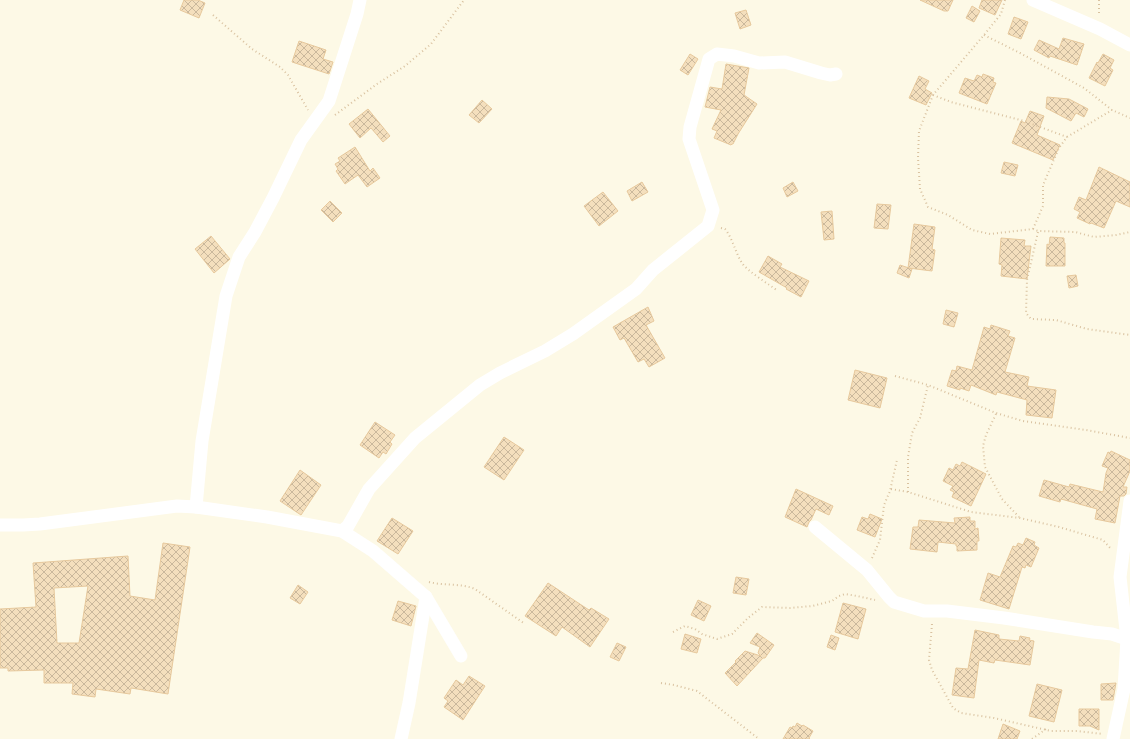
<svg xmlns="http://www.w3.org/2000/svg" width="1130" height="739" viewBox="0 0 1130 739" font-family="'Varela Round',sans-serif">
  <defs>
    <pattern id="building-cross-hatch" width="8" height="8" patternUnits="userSpaceOnUse"><rect width="8" height="8" fill="#f4dfbd"/><path d="M0 0l8 8M0 8l8-8" fill="none" stroke="#cab89c"/></pattern>
  </defs>
  <rect width="100%" height="100%" fill="#fdf9e6"/>
  <g fill="url(#building-cross-hatch)" stroke="#e7c99d" fill-rule="evenodd">
    <polygon points="184,0 198,0 205,3 199,18 180,10"/>
    <polygon points="920,0 953,0 948,11 944,11"/>
    <polygon points="982,0 1002,0 995,15 979,8"/>
    <polygon points="972,6 980,11 974,22 966,18"/>
    <polygon points="746,10 751,25 740,29 735,13"/>
    <polygon points="1014,17 1028,22 1021,39 1008,34"/>
    <polygon points="1063,38 1084,44 1077,65 1050,56 1049,58 1034,50 1039,40 1059,49"/>
    <polygon points="299,41 326,50 323,59 333,62 329,74 292,62"/>
    <polygon points="690,54 698,59 688,75 680,70"/>
    <polygon points="1103,54 1114,60 1110,68 1113,70 1105,86 1089,78 1097,62 1098,63"/>
    <polygon points="726,64 749,68 744,95 757,104 738,134 733,144 732,144 731,145 714,138 717,131 712,129 721,110 705,107 710,87 722,89"/>
    <polygon points="983,74 994,78 993,82 996,83 987,104 959,93 965,78 974,81 977,75 982,77"/>
    <polygon points="919,76 929,81 925,89 932,93 926,105 909,98"/>
    <polygon points="1047,97 1069,99 1088,109 1084,117 1076,113 1071,121 1046,108"/>
    <polygon points="482,100 492,109 479,123 469,115"/>
    <polygon points="368,109 390,136 383,142 371,128 360,138 349,124"/>
    <polygon points="1030,111 1044,116 1037,135 1060,145 1053,160 1012,143 1021,121 1025,123"/>
    <polygon points="355,147 370,171 373,168 380,178 367,187 358,175 345,184 336,171 338,169 335,164 340,161 338,158"/>
    <polygon points="1004,162 1018,165 1015,176 1001,173"/>
    <polygon points="1099,167 1130,182 1130,207 1116,201 1104,228 1091,223 1090,224 1077,218 1080,212 1074,209 1079,197 1086,200"/>
    <polygon points="642,182 648,192 632,201 627,191"/>
    <polygon points="793,182 798,191 787,197 783,188"/>
    <polygon points="603,192 618,211 599,226 584,206"/>
    <polygon points="330,201 342,213 333,222 321,210"/>
    <polygon points="877,204 891,205 888,229 874,228"/>
    <polygon points="832,211 834,239 824,240 821,212"/>
    <polygon points="914,224 935,227 932,249 935,250 932,271 908,268"/>
    <polygon points="211,236 230,259 214,273 195,249"/>
    <polygon points="1050,237 1064,238 1064,243 1065,243 1065,266 1046,266 1047,244 1049,245"/>
    <polygon points="1001,238 1025,240 1024,246 1031,246 1027,279 1001,276 1002,265 999,264"/>
    <polygon points="768,256 782,264 780,267 809,281 801,297 786,289 787,288 759,272"/>
    <polygon points="900,265 912,269 909,278 897,273"/>
    <polygon points="1076,275 1078,286 1069,288 1067,276"/>
    <polygon points="648,307 654,321 646,325 665,358 649,367 644,359 638,362 624,338 620,340 613,327"/>
    <polygon points="946,310 958,313 954,327 943,324"/>
    <polygon points="991,325 1010,331 1008,336 1015,338 1005,372 1029,377 1027,386 1056,390 1052,418 1026,415 1027,400 997,392 996,395 971,385 969,391 960,388 960,390 947,386 952,370 956,371 957,366 972,370 984,327 990,329"/>
    <polygon points="855,370 887,378 880,408 848,400"/>
    <polygon points="375,422 395,435 390,442 392,444 386,454 383,452 379,458 360,445"/>
    <polygon points="504,437 524,450 504,480 484,467"/>
    <polygon points="1111,451 1130,460 1130,471 1123,487 1127,487 1126,494 1124,496 1120,496 1115,523 1095,519 1097,509 1061,499 1060,502 1039,496 1044,480 1069,487 1070,484 1103,492 1106,473 1108,468 1102,466 1108,452 1110,453"/>
    <polygon points="962,462 986,474 971,506 952,497 954,492 950,490 953,486 943,481 949,468 953,470 956,464 960,466"/>
    <polygon points="300,470 321,485 301,515 280,501"/>
    <polygon points="796,489 833,506 829,515 816,509 811,520 809,522 807,527 785,517"/>
    <polygon points="870,514 882,519 875,537 857,530 862,517 868,519"/>
    <polygon points="970,517 970,521 975,521 975,529 978,528 979,541 977,541 977,550 957,551 957,546 956,546 956,544 938,542 937,552 910,549 913,527 918,527 919,520 955,523 954,518"/>
    <polygon points="392,518 413,531 398,554 377,541"/>
    <polygon points="1026,538 1035,542 1034,545 1039,548 1031,567 1026,565 1025,568 1022,567 1009,609 980,600 988,573 1000,577 1013,546 1016,547 1018,543 1023,545"/>
    <path d="M163,543L190,547L168,694L131,688L130,694L96,689L95,697L72,694L73,683H44V670L8,671V668H0V609L36,607L33,563L128,556L130,596L155,600ZM88,586L79,643H57L54,588Z"/>
    <polygon points="736,577 749,579 746,595 733,593"/>
    <polygon points="548,583 589,610 591,608 609,619 590,647 562,627 556,636 525,616"/>
    <polygon points="298,585 308,592 300,604 290,598"/>
    <polygon points="698,600 711,606 704,621 691,615"/>
    <polygon points="398,601 416,606 411,626 392,620"/>
    <polygon points="843,603 866,609 858,639 835,632"/>
    <polygon points="975,630 999,635 999,639 1019,641 1020,636 1030,638 1029,640 1034,641 1030,665 995,660 994,663 979,660 974,698 952,695 956,668 968,669"/>
    <polygon points="757,633 774,645 765,658 763,658 737,686 725,673 736,662 735,661 745,651 761,656 758,653 760,647 750,643"/>
    <polygon points="685,634 701,639 697,653 681,649"/>
    <polygon points="831,635 839,638 835,650 827,647"/>
    <polygon points="617,643 626,647 619,661 610,657"/>
    <polygon points="469,676 485,686 463,720 444,707 448,701 444,698 456,680 463,685"/>
    <polygon points="1116,683 1113,700 1101,700 1101,684"/>
    <polygon points="1037,684 1062,690 1054,722 1029,716"/>
    <polygon points="1079,709 1099,709 1099,730 1090,726 1079,726"/>
    <polygon points="797,723 802,726 803,725 813,731 809,738 810,739 783,739 790,727 792,728 793,726 795,727"/>
    <polygon points="1003,724 1020,731 1017,739 998,739"/>
  </g>
  <g fill="none" stroke-linecap="round" stroke-linejoin="round">
    <g stroke="#d9c2a0" stroke-width="2" stroke-dasharray="1 3" stroke-linecap="butt">
      <polyline points="1005,0 1001,14 984,35 933,95 919,131 918,158 920,189 928,207 948,215 972,230 990,234 1033,229 1038,231 1075,232 1094,237 1116,235 1130,232"/>
      <polyline points="1099,0 1099,16"/>
      <polyline points="213,15 252,49 280,67 288,75 308,110"/>
      <polyline points="984,35 1020,53 1084,88 1112,110 1130,118"/>
      <polyline points="933,95 951,102 1024,121 1067,137"/>
      <polyline points="335,115 377,84 405,66 431,44 464,0"/>
      <path d="M721,228L725,229C733,239 735,252 742,263C747,271 770,285 778,291"/>
      <polyline points="1033,229 1043,206 1043,185 1059,148 1067,137 1112,110"/>
      <polyline points="1038,232 1027,280 1026,313 1031,319 1056,320 1087,329 1130,335"/>
      <polyline points="895,376 928,385 996,413 1023,421 1086,430 1130,438"/>
      <polyline points="996,414 986,435 983,446 985,467 1002,499 1019,517"/>
      <polyline points="891,489 908,492 971,512 1020,518 1059,527 1103,540 1111,549"/>
      <polyline points="908,492 908,457 912,433 920,418 928,385"/>
      <polyline points="872,558 880,540 884,505 890,491 897,460"/>
      <path d="M429,582C444,586 461,583 475,589L525,624"/>
      <polyline points="932,624 929,660 932,670 953,708 961,713 994,718 1051,731 1077,731 1103,734"/>
      <polyline points="673,632 685,626 695,629 702,634 717,639 732,634 748,618 762,607 790,608 812,606 832,601 839,596 845,594 857,596 875,600"/>
      <polyline points="661,683 674,685 697,691 759,739"/>
      <polyline points="1032,739 1046,729"/>
    </g>
    <g stroke="#fff" stroke-width="13">
      <polyline points="1033,0 1100,29 1130,45"/>
      <polyline points="196,507 202,441 226,296 239,257 255,232 273,198 301,140 329,101 357,14 360,0"/>
      <polyline points="0,525 23,525 40,524 177,506 196,507 267,517 342,531 348,526 369,489 415,438 480,385 500,373 545,351 573,334 636,289 653,270 708,226 713,210 689,139 690,127 709,59 717,54 734,56 759,63 785,62 821,73 830,75 836,74"/>
      <polyline points="815,527 867,570 889,597 894,602 924,611 947,611 1004,618 1093,632 1112,634 1127,639"/>
      <polyline points="342,531 373,551 426,597 461,656"/>
      <polyline points="401,739 409,703 426,597"/>
      <polyline points="1113,739 1124,689 1127,639 1120,577 1130,501"/>
    </g>
  </g>
</svg>
